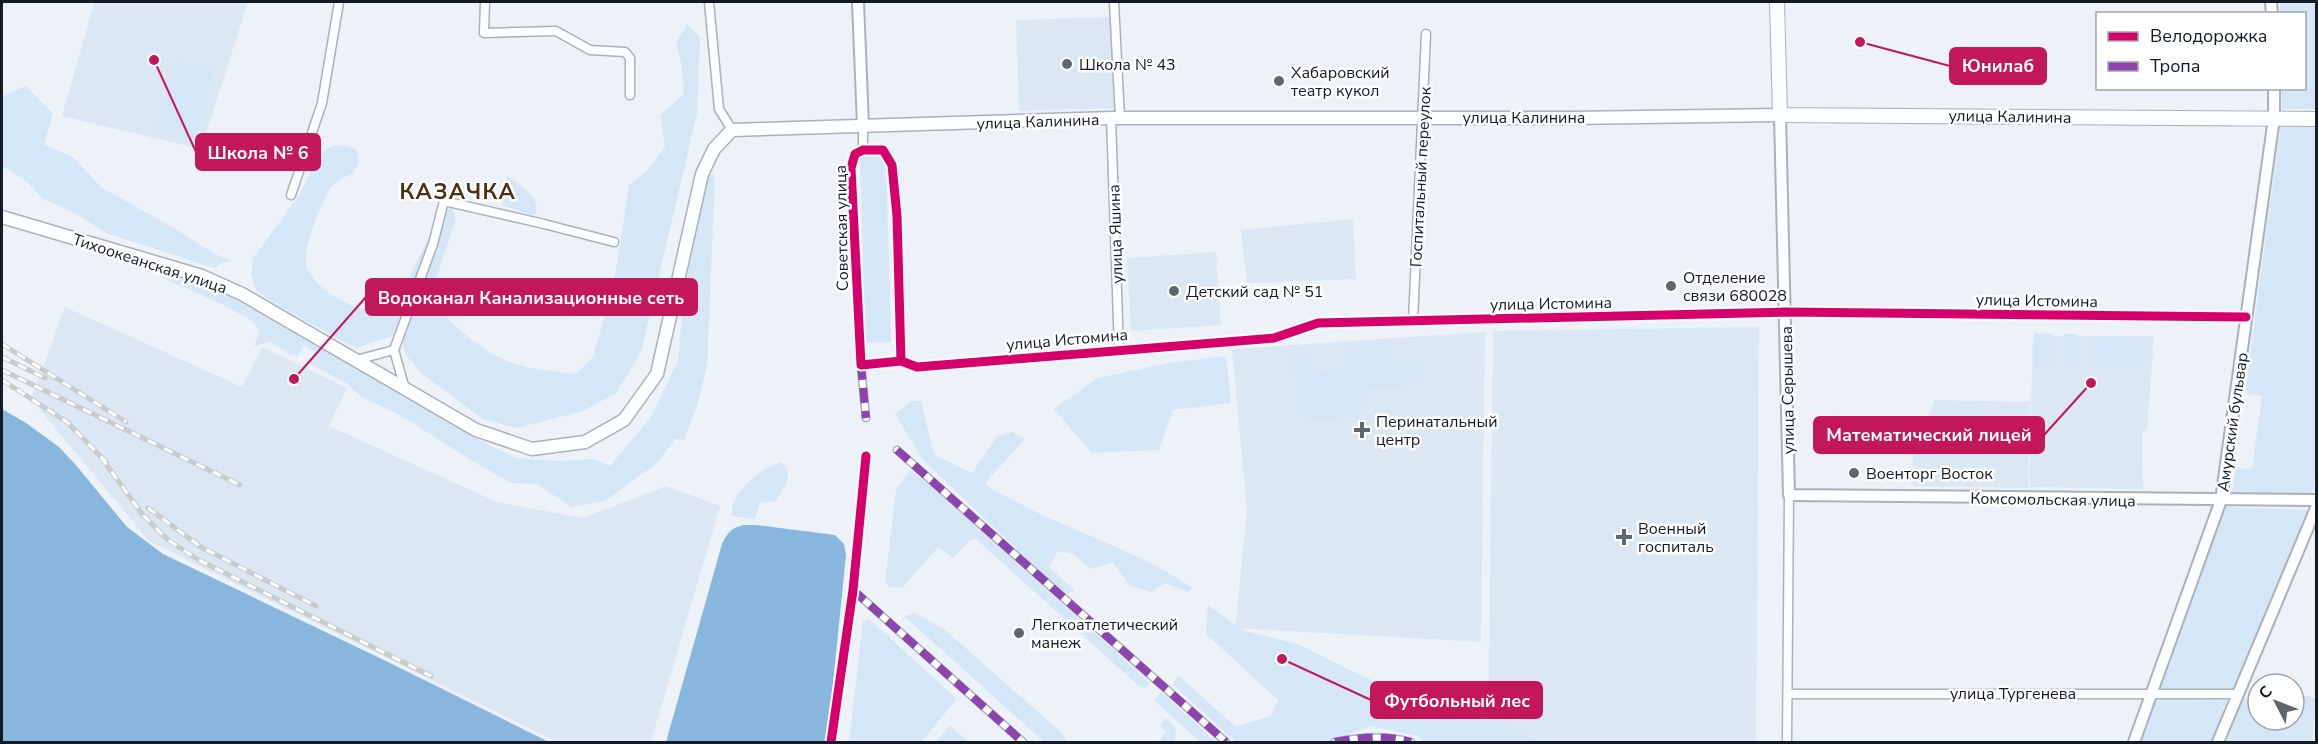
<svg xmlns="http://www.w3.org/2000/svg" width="2318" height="744" viewBox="0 0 2318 744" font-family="'Nunito Sans',sans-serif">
  <rect width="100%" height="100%" fill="#ecf2f7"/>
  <g fill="#dbe8f4">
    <polygon points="98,2 248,2 201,149 62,116 94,3"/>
    <polygon points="1115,17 1118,108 1019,111 1016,20"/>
    <polygon points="1353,219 1356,279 1247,283 1241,230"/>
    <polygon points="1216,252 1221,325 1131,331 1127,258"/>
    <polygon points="65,307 242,387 262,347 347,388 329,426 497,502 583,518 666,486 720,506 651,742 557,742 149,541 31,399"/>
    <polygon points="1759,327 1756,742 1488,742 1493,331"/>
    <polygon points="1485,332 1481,642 1235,628 1247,511 1232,349"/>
    <polygon points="2033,336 2154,336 2147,429 2142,433 2143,489 2029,487"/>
    <polygon points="1934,400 2030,402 2028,488 1912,486 1913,457"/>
  </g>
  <g fill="#d5e7f7">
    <polygon points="2280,2 2316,2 2316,109 2282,109 2282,89 2304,88 2304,14 2280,13"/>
    <path d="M687,24L700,37L697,114L641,352L616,393L583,411L517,428L483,419L422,374L406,355L400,334L355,348L274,303L256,290L251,274L253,258L298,197L320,155L328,148L336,145L348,146L357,150L359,163L352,174C343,177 335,181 330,189C321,203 303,249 306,264C310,286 350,309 371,310C380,310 390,305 398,301L439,216L451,207L456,219L432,292L434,316H446C464,336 489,355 515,364C534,370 556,371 576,374L593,357L611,294L618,259L629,185L648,170L665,146L660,115L684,94L682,67L676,43Z"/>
    <polygon points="175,60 214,70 196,141 156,130"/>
    <polygon points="26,86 53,113 44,145 73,157 101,187 172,227 215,254 232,261 221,263 214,268 106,233 75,213 43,199 27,182 7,168 2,168 2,97"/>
    <polygon points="2281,124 2316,126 2316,472 2312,493 2232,494 2235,468 2252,469 2262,396 2245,393"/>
    <polygon points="886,155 891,342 865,343 860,156"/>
    <polygon points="708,174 715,176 707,365 697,406 684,440 675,439 656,464 605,501 571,507 537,484 511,483 469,459 400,415 363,398 346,383 308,363 316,353 304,345 298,356 289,354 271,342 254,346 260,333 254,322 224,305 163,278 156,270 180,274 218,289 316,346 388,383 481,441 516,458 556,461 593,459 610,466 651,417 678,361 684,290"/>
    <path d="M507,176C520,186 543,197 535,216L502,205Z"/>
    <polygon points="2035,333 2053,334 2053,365 2034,365"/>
    <rect x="2064" y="334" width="13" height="31"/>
    <polygon points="2094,337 2146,338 2146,361 2118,361 2143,362 2143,367 2093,366"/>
    <polygon points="1388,343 1391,361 1420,361 1421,377 1401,387 1369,387 1358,415 1325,421 1304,417 1300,408 1292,354 1307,352 1310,373 1347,369 1348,346"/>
    <polygon points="1226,356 1231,403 1173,410 1159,450 1092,453 1054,409 1097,378 1170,363"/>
    <path d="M911,401H921L932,448L937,456L972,473L997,436L1012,432L1025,439L985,483L991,489C1006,496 1021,504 1036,512C1089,537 1144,555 1193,588L1188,592L1165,583L1151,592L1129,585L1113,562L1091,569L1073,554L1058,551L1049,567L1075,591L1065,595L923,460L895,414Z"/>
    <path d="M781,462C796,475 783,489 775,501L760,503L755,519L732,516C732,512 732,506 734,502C740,485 765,466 781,462Z"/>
    <polygon points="910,470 926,482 1145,678 1149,684 1146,688 1139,686 976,539 970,540 953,558 938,547 903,587 890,588 885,582 896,489"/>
    <polygon points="2224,507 2310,510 2235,690 2159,689"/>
    <polygon points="1208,605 1244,631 1298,644 1360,675 1443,710 1513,727 1540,742 1425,742 1417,736 1372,726 1337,738 1330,742 1236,742 1173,685 1178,675 1236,727 1270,716 1278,700 1206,634"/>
    <polygon points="915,613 945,630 1061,732 1068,742 1044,742 904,616"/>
    <polygon points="869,619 957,699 921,742 849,742 863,621"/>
    <polygon points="1161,692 1216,742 1200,742 1154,700"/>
    <polygon points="2310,696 2316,700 2312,742 2227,742 2240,699 2258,698 2258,720 2294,720 2294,697"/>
    <polygon points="2155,698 2227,700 2211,742 2138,742"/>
    <polygon points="1166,718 1176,728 1175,742 1158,742 1166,732 1159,726"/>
    <polygon points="950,726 969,742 935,742"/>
  </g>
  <g fill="#88b6dc">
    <polygon points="2,409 26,423 59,447 75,464 127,527 163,554 386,661 549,742 2,742"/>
    <path d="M744,525H756L835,535L844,544L846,555L827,742H666L722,544C728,532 731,528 744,525Z"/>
  </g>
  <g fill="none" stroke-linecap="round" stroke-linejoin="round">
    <defs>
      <g id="pedestrian">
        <polyline points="861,365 866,418"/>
        <polyline points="897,450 1226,742"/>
        <polyline points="853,590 1023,742"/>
        <polyline points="831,742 853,590 866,456"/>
        <path d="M1335,742C1360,737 1387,735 1411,742"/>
      </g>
      <g id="minor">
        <polyline points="485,2 484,33 556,31 590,50 625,52 630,58 630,95"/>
        <polyline points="709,2 719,109 732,130"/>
        <polyline points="1114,2 1120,118"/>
        <polyline points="1111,118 1119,350"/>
        <polyline points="863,150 863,126"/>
        <polyline points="291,195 322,103 339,2"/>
        <polyline points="1413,321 1426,34"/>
        <polyline points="356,360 394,350"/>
        <polyline points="901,361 897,216 892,165 883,150 863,150 855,154 851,168 861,365 901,361 917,367 1274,338 1318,323 1786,312 2246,317"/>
        <polyline points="405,389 394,350 433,244 444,201 544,224 614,242"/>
        <polyline points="1789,694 2238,694"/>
        <polyline points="1787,742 1789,495"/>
      </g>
      <g id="tertiary">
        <polyline points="858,2 863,126"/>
        <polyline points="2271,2 2272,14"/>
        <polyline points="1780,115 1789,495 2316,500"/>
        <polyline points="2134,742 2221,500 2274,118 2274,88"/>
        <polyline points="2218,742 2316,508"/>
      </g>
      <polyline id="secondary" points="2,217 202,276 242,294 476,430 532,449 585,442 624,420 657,374 702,174 714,149 732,130 1111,118 1571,118 1780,115"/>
      <polyline id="primary" points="1777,2 1780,115 2316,119"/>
    </defs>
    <use href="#pedestrian" stroke="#aab1b8" stroke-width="9"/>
    <use href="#minor" stroke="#aab1b8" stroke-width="11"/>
    <use href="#tertiary" stroke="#aab1b8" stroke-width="14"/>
    <use href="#secondary" stroke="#aab1b8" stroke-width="15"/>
    <use href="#primary" stroke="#aab1b8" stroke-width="16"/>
    <use href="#pedestrian" stroke="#fcfdfe" stroke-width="6"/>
    <use href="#minor" stroke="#fcfdfe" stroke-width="8"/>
    <use href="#tertiary" stroke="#fcfdfe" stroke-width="10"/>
    <use href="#secondary" stroke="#fcfdfe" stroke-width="12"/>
    <use href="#primary" stroke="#fcfdfe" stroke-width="14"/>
    <defs>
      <g id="rail">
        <polyline points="2,344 126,422"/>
        <polyline points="2,357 45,378"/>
        <polyline points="2,370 240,485"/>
        <polyline points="2,380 67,422 106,462"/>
        <polyline points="101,457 142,514 168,540 199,560 431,676"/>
        <polyline points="148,508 201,547 316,606"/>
      </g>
    </defs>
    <use href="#rail" stroke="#c9cbcd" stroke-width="5"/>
    <use href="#rail" stroke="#fefefe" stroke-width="3" stroke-dasharray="9" stroke-linecap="butt"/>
    <g stroke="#8e44ad" stroke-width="8" stroke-dasharray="15 8" stroke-linecap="butt">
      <polyline points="861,365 866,418"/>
      <polyline points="897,450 1226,742"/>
      <polyline points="853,590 1023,742"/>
      <path d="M1335,742C1360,737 1387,735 1411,742"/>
    </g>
    <defs>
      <g id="cycleway">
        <polyline points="901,361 897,216 892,165 883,150 863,150 855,154 851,168 861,365 901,361 917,367 1274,338 1318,323 1786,312 2246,317"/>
        <polyline points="831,742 853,590 866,456"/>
      </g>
    </defs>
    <use href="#cycleway" stroke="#fefefe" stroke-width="13"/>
    <use href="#cycleway" stroke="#d6006c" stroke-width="9"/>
  </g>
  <g fill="#5f676e" stroke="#fefefe" stroke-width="2">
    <circle cx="1067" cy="64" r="6"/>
    <circle cx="1279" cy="81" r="6"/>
    <circle cx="1671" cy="286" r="6"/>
    <circle cx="1174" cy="291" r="6"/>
    <path d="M1359 421h6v6h6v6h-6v6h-6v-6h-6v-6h6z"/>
    <circle cx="1854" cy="473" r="6"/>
    <path d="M1621 528h6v6h6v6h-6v6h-6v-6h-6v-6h6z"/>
    <circle cx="1019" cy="633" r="6"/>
  </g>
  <g text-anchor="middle" stroke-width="5" stroke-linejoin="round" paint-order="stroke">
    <g font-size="16" fill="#131c24" stroke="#fefefe" text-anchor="start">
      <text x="1079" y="70">Школа № 43</text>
      <text x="1291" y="78">Хабаровский<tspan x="1291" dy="18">театр кукол</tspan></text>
      <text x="1683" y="283">Отделение<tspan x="1683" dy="18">связи 680028</tspan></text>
      <text x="1186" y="297">Детский сад № 51</text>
      <text x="1376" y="427">Перинатальный<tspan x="1376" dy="18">центр</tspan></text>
      <text x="1866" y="479">Военторг Восток</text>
      <text x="1638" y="534">Военный<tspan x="1638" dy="18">госпиталь</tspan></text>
      <text x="1031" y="630">Легкоатлетический<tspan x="1031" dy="18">манеж</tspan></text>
    </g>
    <g font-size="16" fill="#131c24" stroke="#fefefe">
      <text transform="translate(2010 116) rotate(1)" y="6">улица Калинина</text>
      <text x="1524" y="123">улица Калинина</text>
      <text transform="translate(1038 121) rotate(-2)" y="6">улица Калинина</text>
      <text transform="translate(1420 177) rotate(-87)" y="6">Госпитальный переулок</text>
      <text transform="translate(841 228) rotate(-91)" y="6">Советская улица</text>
      <text transform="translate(1115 234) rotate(-92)" y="6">улица Яшина</text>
      <text transform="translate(150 263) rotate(18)" y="6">Тихоокеанская улица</text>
      <text transform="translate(2037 300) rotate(1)" y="6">улица Истомина</text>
      <text transform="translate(1551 303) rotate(-1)" y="6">улица Истомина</text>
      <text transform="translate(1067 339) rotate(-5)" y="6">улица Истомина</text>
      <text transform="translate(1787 390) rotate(-91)" y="6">улица Серышева</text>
      <text transform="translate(2232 422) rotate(-82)" y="6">Амурский бульвар</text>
      <text transform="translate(2053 499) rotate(1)" y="6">Комсомольская улица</text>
      <text x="2013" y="699">улица Тургенева</text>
    </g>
    <g font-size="22" font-weight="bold" letter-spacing="1.5" fill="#4b2f11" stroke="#fefefe">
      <text x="458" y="199">КАЗАЧКА</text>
    </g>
  </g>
  <path fill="none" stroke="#c2185b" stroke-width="2" d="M1860 42L1950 66M154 60L196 152M294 379L366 297M2091 383L2044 435M1282 659L1371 700"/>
  <g fill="#c2185b" stroke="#fefefe" stroke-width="2">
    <circle cx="1860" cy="42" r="6"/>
    <circle cx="154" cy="60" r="6"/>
    <circle cx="294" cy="379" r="6"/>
    <circle cx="2091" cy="383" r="6"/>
    <circle cx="1282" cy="659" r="6"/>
  </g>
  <g fill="#c2185b" stroke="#c2185b" stroke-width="2">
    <rect x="1950" y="48" width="96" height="36" rx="6"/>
    <rect x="196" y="134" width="124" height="36" rx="6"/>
    <rect x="366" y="279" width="331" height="36" rx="6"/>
    <rect x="1814" y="417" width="230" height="36" rx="6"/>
    <rect x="1371" y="682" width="171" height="36" rx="6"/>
  </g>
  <g font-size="18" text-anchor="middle" font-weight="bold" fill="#fff">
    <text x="1998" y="72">Юнилаб</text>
    <text x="258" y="159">Школа № 6</text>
    <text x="531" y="304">Водоканал Канализационные сеть</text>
    <text x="1929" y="441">Математический лицей</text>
    <text x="1457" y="707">Футбольный лес</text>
  </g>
  <rect width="2318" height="744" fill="none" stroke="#131c24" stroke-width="6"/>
  <rect x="2096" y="12" width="210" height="78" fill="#fefefe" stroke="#a0a4a7" stroke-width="1.5"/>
  <rect x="2108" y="32" width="30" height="9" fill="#d6006c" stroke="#a0a4a7" stroke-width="1.5"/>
  <text x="2150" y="42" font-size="18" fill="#131c24">Велодорожка</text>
  <rect x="2108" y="62" width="30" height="9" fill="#8e44ad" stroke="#a0a4a7" stroke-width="1.5"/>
  <text x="2150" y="72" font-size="18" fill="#131c24">Тропа</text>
  <g transform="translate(2276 702) rotate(312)"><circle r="28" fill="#fefefe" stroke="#a0a4a7" stroke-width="1.5"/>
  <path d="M0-4.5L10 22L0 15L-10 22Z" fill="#5f676e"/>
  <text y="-9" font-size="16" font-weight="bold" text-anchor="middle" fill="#131c24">С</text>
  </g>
</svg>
